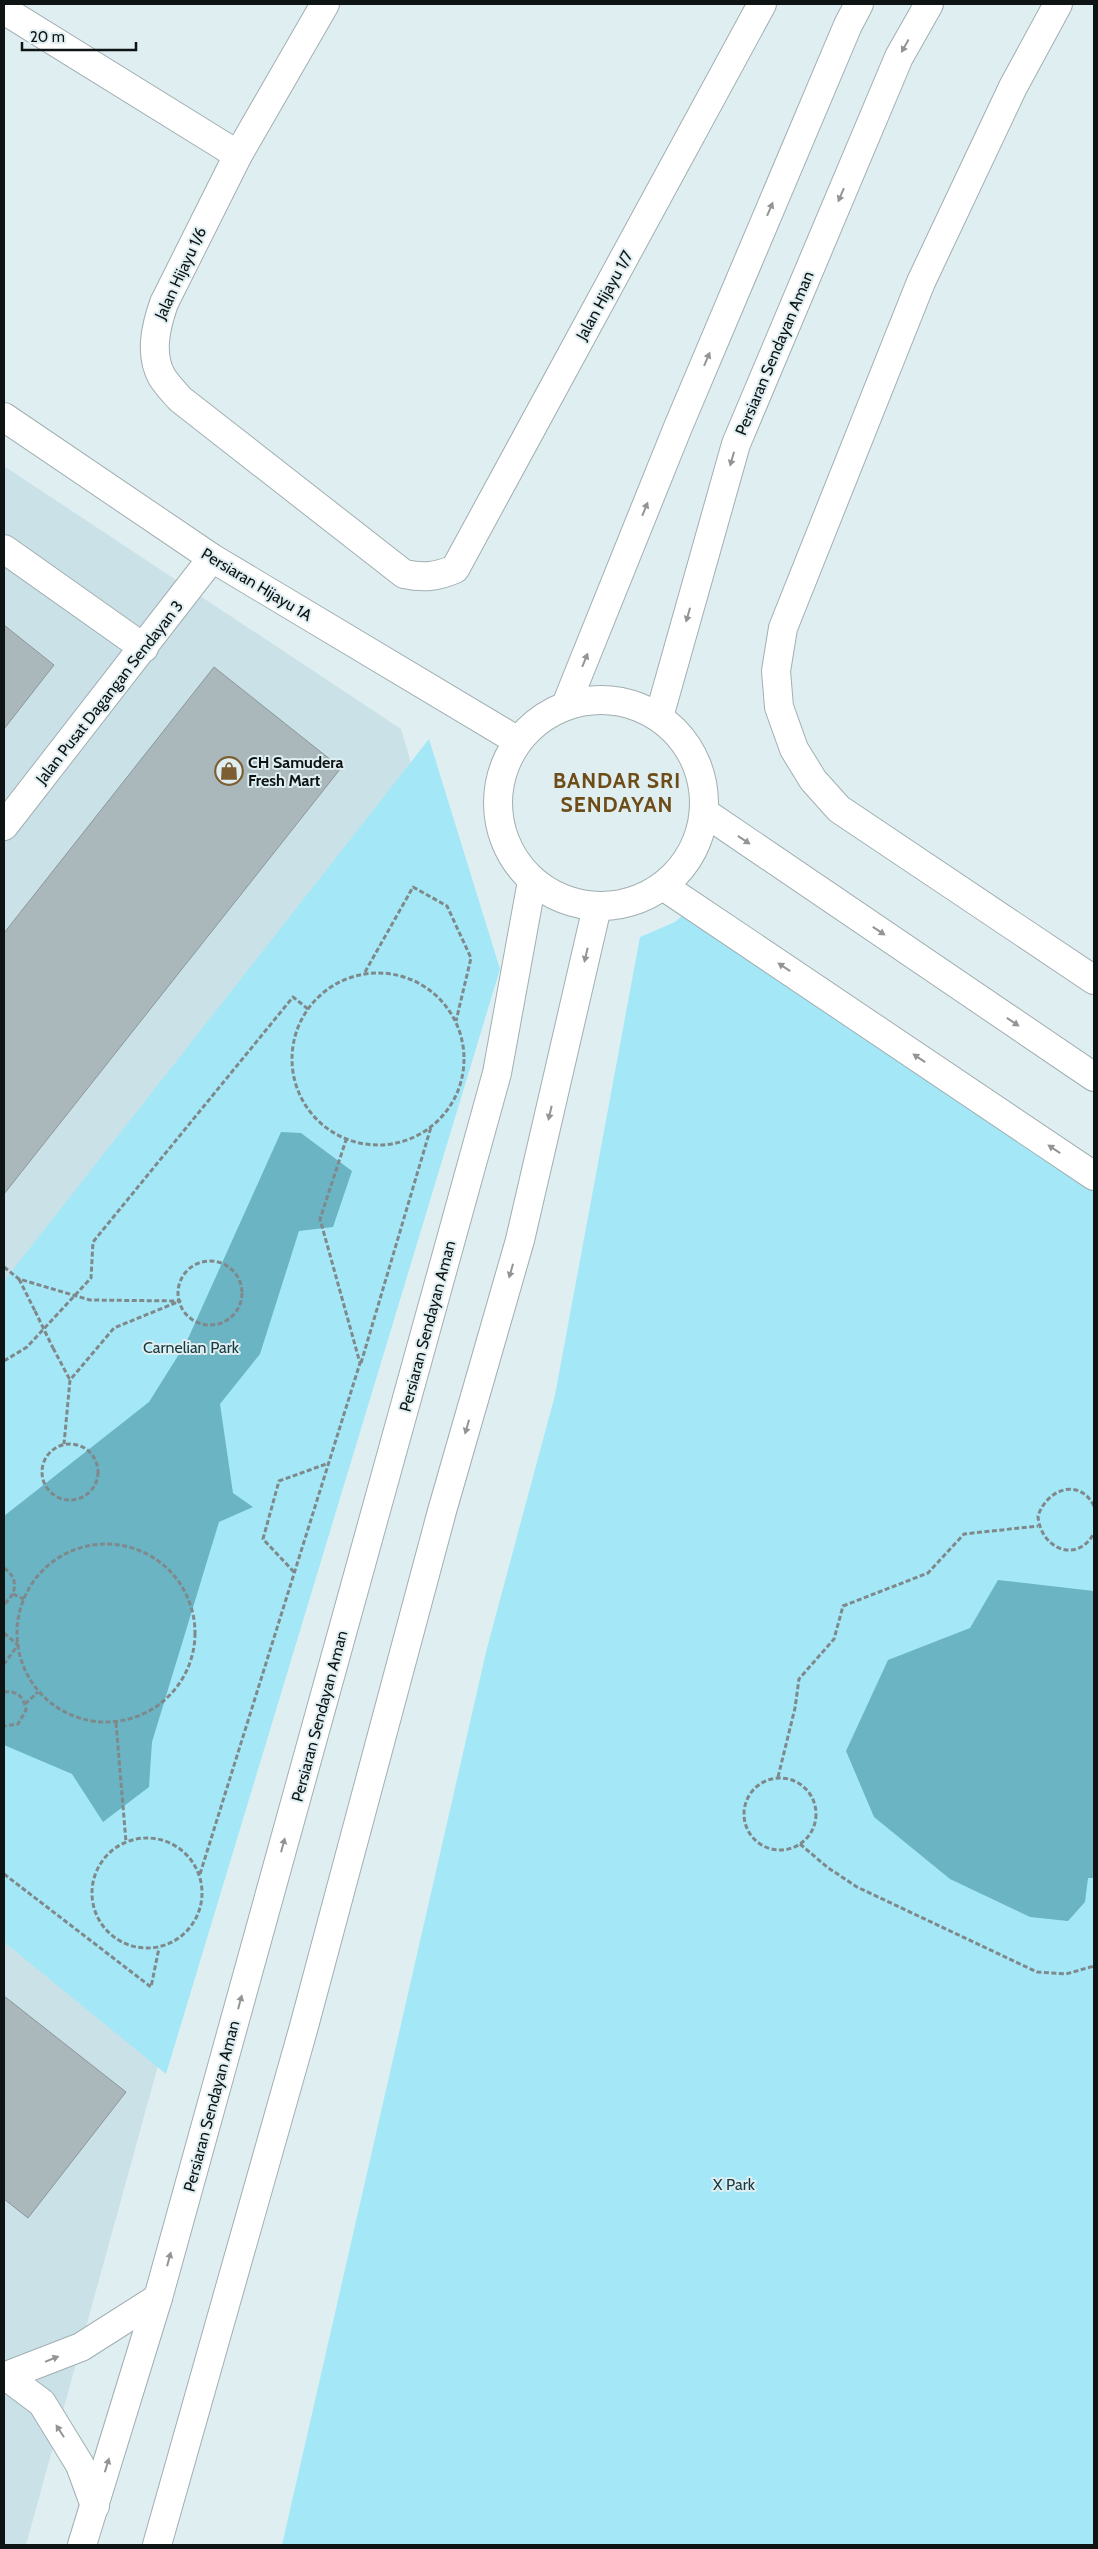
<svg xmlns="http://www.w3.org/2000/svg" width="1098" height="2549" viewBox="0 0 1098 2549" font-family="Cabin,sans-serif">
  <rect width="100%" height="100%" fill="#dfeef1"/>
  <polygon fill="#cae1e7" points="4,466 401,729 466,947 26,2545 4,2545"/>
  <g fill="#a4e8f7">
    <polygon points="429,739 500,969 166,2074 4,1942 4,1281"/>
    <polygon points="701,899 1094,1158 1094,2545 282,2545 487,1648 555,1395 640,937 675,922"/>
  </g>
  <g fill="#6ab4c4">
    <polygon points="281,1132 301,1133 352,1171 333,1227 299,1231 260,1354 220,1404 233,1493 253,1507 219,1522 152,1742 149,1787 103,1822 72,1774 4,1745 4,1516 149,1402 186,1343"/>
    <polygon points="998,1580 1094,1591 1094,1878 1088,1878 1085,1902 1068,1921 1030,1917 950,1879 874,1817 846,1751 888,1660 970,1628"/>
  </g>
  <g fill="#abb8bb" stroke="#8a979b">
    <polygon points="4,625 54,665 4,729"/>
    <polygon points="214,667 341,768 4,1194 4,933"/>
    <polygon points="4,1996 126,2092 28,2218 4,2199"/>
  </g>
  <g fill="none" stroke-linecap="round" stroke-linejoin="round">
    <defs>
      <g id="minor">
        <path d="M325,4L238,155L164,303C156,326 149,354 162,377C167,385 174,392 180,399L404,574C424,578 436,577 455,569L762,4"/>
        <polyline points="1058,4 1013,87 921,282 783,628 776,671 779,707 794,749 813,780 839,809 1094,980"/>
        <polyline points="4,10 238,155"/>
        <polyline points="4,417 212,558 518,741"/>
        <polyline points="4,549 144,648"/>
        <circle cx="601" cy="803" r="103"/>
        <polyline points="566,705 678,427 848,25 859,4"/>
        <polyline points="659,717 736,444 899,57 929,4"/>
        <polyline points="704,812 1094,1077"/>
        <polyline points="4,826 212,558"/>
        <polyline points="663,886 1094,1176"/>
        <polyline points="6,2376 81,2347 158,2298"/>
        <polyline points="6,2376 42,2403 80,2465 95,2506"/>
        <polyline points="82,2545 158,2298 497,1073 532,881"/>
        <polyline points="157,2545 303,2030 442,1511 520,1240 597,907"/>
      </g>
    </defs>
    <use href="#minor" stroke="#a1afb2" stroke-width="30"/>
    <g stroke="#7f898b" stroke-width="3" stroke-dasharray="5 2.5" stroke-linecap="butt">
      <polyline points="365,972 413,887 447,906 471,958 456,1021"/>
      <circle cx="378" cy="1059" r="86"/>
      <circle cx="210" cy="1293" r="32"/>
      <polyline points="19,1279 35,1311"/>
      <polyline points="53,1348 70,1380"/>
      <polyline points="4,1361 27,1347 91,1278 93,1242 293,997 308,1009"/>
      <polyline points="361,1363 431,1127"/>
      <circle cx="70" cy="1472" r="28"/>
      <path d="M1094,1506C1079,1477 1047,1489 1038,1516C1040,1548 1077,1565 1094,1533"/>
      <circle cx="106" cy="1633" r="89"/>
      <path d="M4,1568C19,1578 17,1594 4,1604"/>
      <polyline points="294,1572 263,1539 279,1481 329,1463"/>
      <polyline points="13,1594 24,1599"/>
      <polyline points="4,1633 18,1645 4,1664"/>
      <path d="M4,1692C17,1690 24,1697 26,1710L18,1724L4,1726"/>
      <polyline points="25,1704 38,1692"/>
      <polyline points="116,1723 126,1842"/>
      <polyline points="778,1777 795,1708 799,1679 834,1639 843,1606 928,1573 964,1534 1038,1526"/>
      <circle cx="780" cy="1814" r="36"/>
      <circle cx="147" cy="1893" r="55"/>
      <polyline points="800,1844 827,1867 857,1887 1037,1972 1066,1974 1094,1966"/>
      <polyline points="4,1874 151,1987 159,1948"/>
      <polyline points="200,1874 360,1363 320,1219 346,1140"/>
    </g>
    <use href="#minor" stroke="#fff" stroke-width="28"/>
    <g stroke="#7f898b" stroke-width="3" stroke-dasharray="5 2.5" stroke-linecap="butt">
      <polyline points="4,1267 19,1279 90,1300 180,1301 114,1328 70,1380 64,1444"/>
      <polyline points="35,1311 53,1348"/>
    </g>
  </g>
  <defs><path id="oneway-solid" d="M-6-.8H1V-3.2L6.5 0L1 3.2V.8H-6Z" transform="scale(1.25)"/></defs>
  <g fill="#939595">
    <use href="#oneway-solid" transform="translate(905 46) rotate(119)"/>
    <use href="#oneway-solid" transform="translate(841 195) rotate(113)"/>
    <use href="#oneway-solid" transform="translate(770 209) rotate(-67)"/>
    <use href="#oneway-solid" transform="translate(707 359) rotate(-67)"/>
    <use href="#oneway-solid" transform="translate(732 459) rotate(106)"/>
    <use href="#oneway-solid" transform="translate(645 509) rotate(-68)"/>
    <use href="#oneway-solid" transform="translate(688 615) rotate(106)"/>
    <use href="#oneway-solid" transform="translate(585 660) rotate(-68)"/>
    <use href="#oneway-solid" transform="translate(744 840) rotate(34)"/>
    <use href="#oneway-solid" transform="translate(879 931) rotate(34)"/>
    <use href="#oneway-solid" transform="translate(586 955) rotate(103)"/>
    <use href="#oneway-solid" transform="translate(784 967) rotate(-146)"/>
    <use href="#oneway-solid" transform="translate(1013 1022) rotate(34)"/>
    <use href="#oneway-solid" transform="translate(919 1058) rotate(-146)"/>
    <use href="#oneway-solid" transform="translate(550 1113) rotate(103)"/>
    <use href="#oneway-solid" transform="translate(1054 1149) rotate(-146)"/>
    <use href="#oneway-solid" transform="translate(511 1271) rotate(106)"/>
    <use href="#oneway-solid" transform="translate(467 1427) rotate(106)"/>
    <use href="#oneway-solid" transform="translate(283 1845) rotate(-75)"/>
    <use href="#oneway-solid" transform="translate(240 2002) rotate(-75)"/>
    <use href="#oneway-solid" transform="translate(169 2259) rotate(-75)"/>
    <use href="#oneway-solid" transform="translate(52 2359) rotate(-22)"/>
    <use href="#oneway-solid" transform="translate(60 2431) rotate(-123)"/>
    <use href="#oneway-solid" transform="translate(107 2465) rotate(-73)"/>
  </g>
  <defs>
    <symbol id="shop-ring" viewBox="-11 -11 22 22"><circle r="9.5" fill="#dfeef1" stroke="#7c5e32" stroke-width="1.5"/><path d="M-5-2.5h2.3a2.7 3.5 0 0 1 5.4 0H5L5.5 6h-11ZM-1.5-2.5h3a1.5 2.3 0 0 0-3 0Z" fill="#7c5e32"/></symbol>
  </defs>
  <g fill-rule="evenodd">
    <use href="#shop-ring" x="213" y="755" width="32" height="32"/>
  </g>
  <g text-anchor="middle" stroke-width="4" stroke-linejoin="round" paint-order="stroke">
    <g font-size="16" fill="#0e1314" stroke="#dfeef1">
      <text transform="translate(180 273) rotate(-65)" y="6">Jalan Hijayu 1/6</text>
      <text transform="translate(604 295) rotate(-61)" y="6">Jalan Hijayu 1/7</text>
      <text transform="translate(774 353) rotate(-67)" y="6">Persiaran Sendayan Aman</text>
      <text transform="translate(257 584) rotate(31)" y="6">Persiaran Hijayu 1A</text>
      <text transform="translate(109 692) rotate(-52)" y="6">Jalan Pusat Dagangan Sendayan 3</text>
      <text transform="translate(427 1326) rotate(-75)" y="6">Persiaran Sendayan Aman</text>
      <text transform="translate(319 1716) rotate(-75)" y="6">Persiaran Sendayan Aman</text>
      <text transform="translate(211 2106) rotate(-75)" y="6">Persiaran Sendayan Aman</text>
    </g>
    <g font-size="16" font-weight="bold" fill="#0e1314" stroke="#dfeef1" text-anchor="start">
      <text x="248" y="768">CH Samudera<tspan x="248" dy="18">Fresh Mart</tspan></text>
    </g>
    <g font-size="16" fill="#173b42" stroke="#dfeef1">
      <text x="191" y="1353">Carnelian Park</text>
      <text x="734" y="2190">X Park</text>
    </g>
    <g font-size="21" font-weight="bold" letter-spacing="1" fill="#6d4c18" stroke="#dfeef1">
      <text x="617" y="788">BANDAR SRI<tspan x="617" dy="24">SENDAYAN</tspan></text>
    </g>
  </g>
  <rect width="1098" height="2549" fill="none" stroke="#0e1314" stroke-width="10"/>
  <path d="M22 42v8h114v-8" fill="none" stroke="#0e1314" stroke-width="2.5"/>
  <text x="30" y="42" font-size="15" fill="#0e1314" stroke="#dfeef1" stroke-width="4" paint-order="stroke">20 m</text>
</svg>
